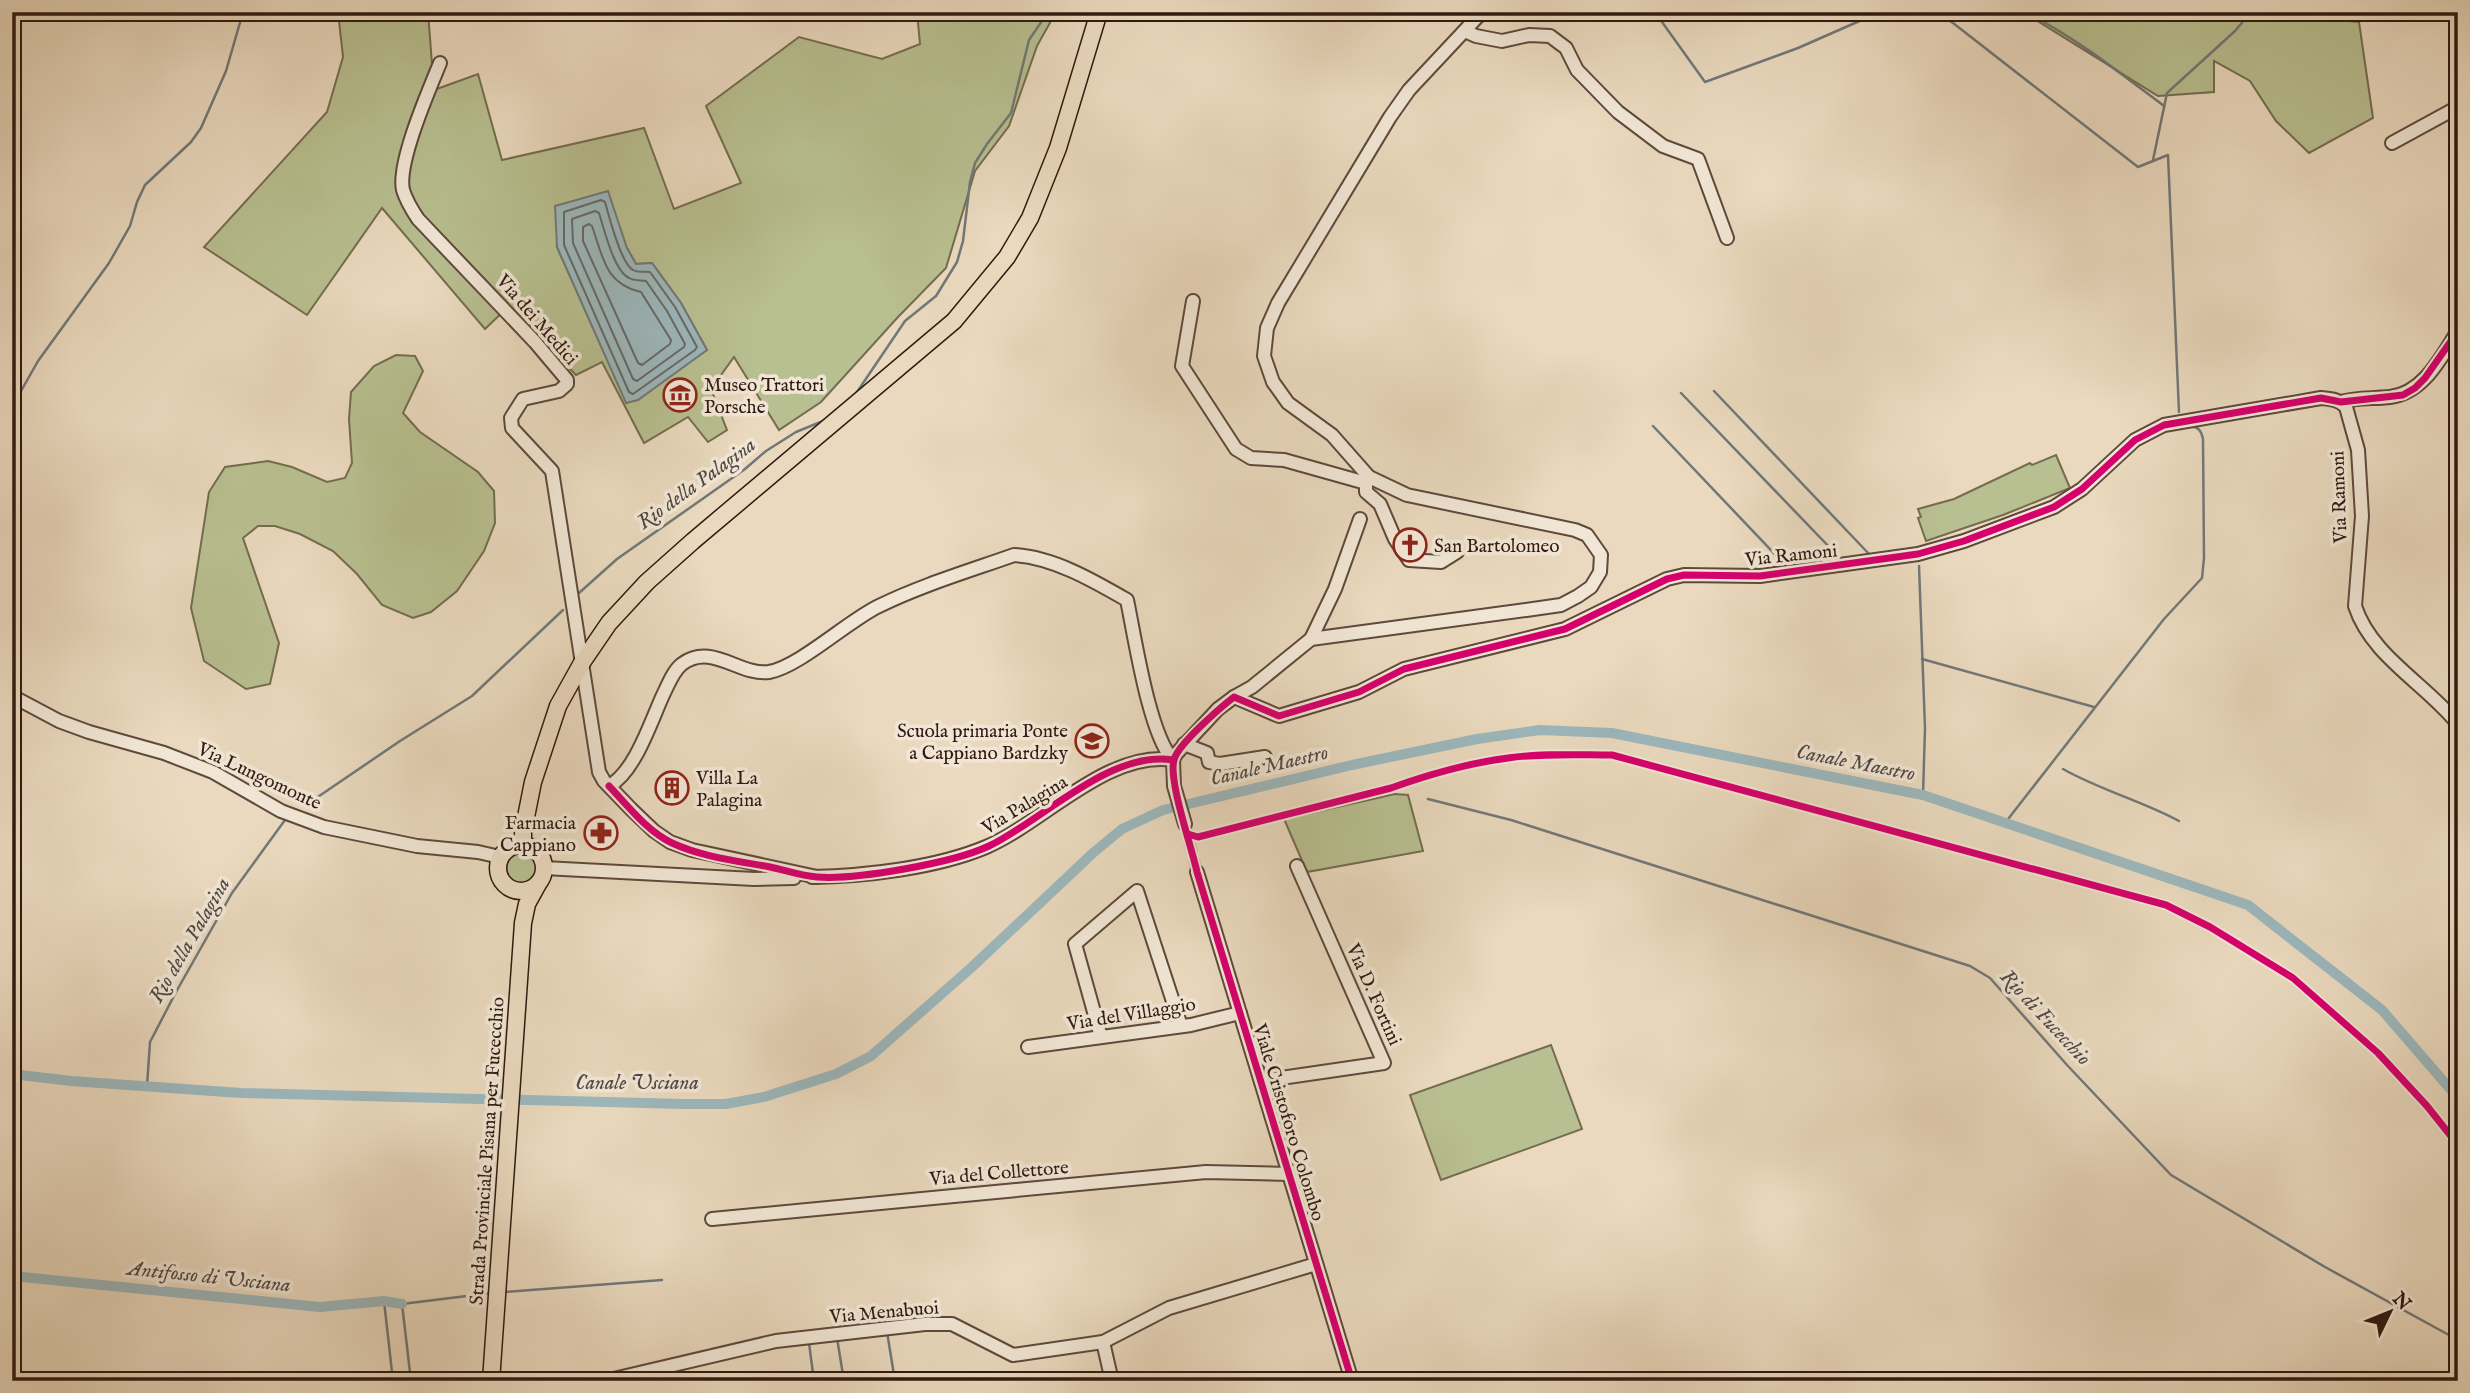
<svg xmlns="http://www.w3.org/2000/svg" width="2470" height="1393" viewBox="0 0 2470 1393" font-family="'IM FELL English',serif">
  <rect width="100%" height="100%" fill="#ead9be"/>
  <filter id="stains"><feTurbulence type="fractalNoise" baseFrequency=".00286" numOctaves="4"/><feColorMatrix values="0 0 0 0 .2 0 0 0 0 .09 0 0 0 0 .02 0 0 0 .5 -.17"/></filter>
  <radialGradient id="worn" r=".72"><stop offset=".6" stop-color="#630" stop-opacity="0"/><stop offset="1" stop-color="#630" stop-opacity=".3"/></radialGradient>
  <g fill="#b8bf90" stroke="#746c50" stroke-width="2" fill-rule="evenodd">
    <path d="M338,12H428L434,90L478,74L502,160L644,128L674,209L741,183L706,106L799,37L882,59L920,44L917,12H1056L1037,46L1009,126L975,171L946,268L898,317L821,402L779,430L734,357L711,389L727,430L708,442L688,417L644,443L602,362L576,375L509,306L485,329L382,208L307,315L204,247L327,112L343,57ZM557,247L627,248L636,264L652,263L681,303L707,350L627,403Z"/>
    <polygon points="2023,12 2258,12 2359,22 2373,118 2309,153 2276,121 2250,81 2214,61 2214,92 2158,96"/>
    <polygon points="396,355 415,356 423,371 403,413 420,432 478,472 494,491 495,523 484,551 457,591 431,612 413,618 382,605 357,574 333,551 300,534 275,526 258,526 243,538 279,643 270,684 246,689 204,661 191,608 209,492 225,467 268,461 292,467 327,482 345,478 352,463 349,419 351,392 374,366"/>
    <polygon points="2056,455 2070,488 2003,515 1926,541 1918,518 1921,517 1918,509 1954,499 2030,463 2032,465"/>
    <polygon points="1395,794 1408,795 1423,851 1307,872 1284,819"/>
    <circle cx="521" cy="868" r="19"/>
    <polygon points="1551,1045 1582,1129 1441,1180 1410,1095"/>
  </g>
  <polygon fill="#9cb7bc" stroke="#717878" stroke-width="2" points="608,191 627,248 636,264 652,263 681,303 707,350 638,400 626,403 557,247 555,206"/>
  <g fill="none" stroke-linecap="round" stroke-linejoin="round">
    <g stroke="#666866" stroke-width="2">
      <path d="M601,200L605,202C609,216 621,264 633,270C638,273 645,271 650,272L675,307L697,347L695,350L633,394L629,392L564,245V212Z"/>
      <path d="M595,211L599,213C604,229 614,271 629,278C634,281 641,280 646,281L667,311L685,344L684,347L637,381L633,379L573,243L572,219Z"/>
      <path d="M589,224L592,226C603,257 605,284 641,292L671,340L670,344L642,365L638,363L583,241V227Z"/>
    </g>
    <g stroke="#717878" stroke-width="2.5">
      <polyline points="1935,12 1953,23 2138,167 2168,155 2179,412"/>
      <path d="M2025,12C2075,37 2120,73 2164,106"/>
      <polyline points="1657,15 1705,82 1798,48 1880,12"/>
      <polyline points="2153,160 2167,93 2235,31 2251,12"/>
      <polyline points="1714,391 1870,555"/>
      <polyline points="1681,393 1835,553"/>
      <polyline points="855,395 905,321 936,296 957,262 963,241 970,182 975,163 987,144 1011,113 1029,40 1048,12"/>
      <polyline points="12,407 38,361 109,263 130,226 137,202 145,185 191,142 201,128 226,71 243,12"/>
      <polyline points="1653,426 1788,568"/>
      <polyline points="1919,566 1925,728 1923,795"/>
      <polyline points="1739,570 1773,568"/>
      <polyline points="579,593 617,559 745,469 766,451 796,432 823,421"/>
      <polyline points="1922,659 2094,707"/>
      <path d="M2063,769C2100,790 2142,801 2179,821"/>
      <polyline points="1428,799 1511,820 1970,966 1990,978 2067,1065 2171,1175 2325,1267 2458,1340"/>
      <polyline points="306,805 400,741 472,696 563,610"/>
      <path d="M2005,823L2164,619L2202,578L2204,558L2203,439C2201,430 2198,426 2189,427"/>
      <polyline points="147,1086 150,1042 176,992 232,893 285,820"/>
      <polyline points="505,1292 662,1280"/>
      <polyline points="384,1301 393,1381"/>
      <polyline points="887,1332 895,1381"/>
      <polyline points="837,1338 844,1381"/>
      <polyline points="809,1343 814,1381"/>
      <polyline points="411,1381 402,1304 491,1293"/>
    </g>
    <g stroke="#9cb7bc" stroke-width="10">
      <polyline points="12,1074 71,1081 241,1093 685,1104 726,1104 764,1097 836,1074 871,1056 972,967 1093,853 1122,829 1163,810 1352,765 1477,739 1540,730 1612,733 1923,795 2248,905 2382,1010 2458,1098"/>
      <polyline points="12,1276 320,1307 384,1301 402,1304"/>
    </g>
    <polyline stroke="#c5b39b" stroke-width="12" stroke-dasharray="12 6" stroke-linecap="butt" points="1185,824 1197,872"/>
    <defs>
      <g id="minor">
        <polyline points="1465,31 1476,36 1502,41 1529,35 1550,36 1566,48 1577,70 1618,112 1663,146 1698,159 1727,238"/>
        <path d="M440,63C429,90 397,163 403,190C406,200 412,210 418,219L535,342L567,380V384L559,391L523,399L511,418L512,428L552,471L599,772L604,781L631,809L654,831L670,842L692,850L817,877"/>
        <polyline points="2392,143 2458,107"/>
        <polyline points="1193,301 1182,366 1236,449 1251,458 1284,460 1366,483"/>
        <path d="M2341,402C2357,397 2373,399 2390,397C2424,393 2441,357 2458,331"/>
        <polyline points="1369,477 1366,483 1366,492 1380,504 1395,539 1409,560 1441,562 1457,552"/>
        <polyline points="1311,639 1335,589 1360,519"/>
        <polyline points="12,696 59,721 89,732 164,753 213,772 281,811 324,827 417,846 478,852 500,857"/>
        <path d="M1234,697L1279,716L1359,692L1404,669L1565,629L1667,579L1684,575L1760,576L1918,554L1964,541L2054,507L2082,489L2135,440L2164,425L2321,398C2331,399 2338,399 2346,407L2358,450L2362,516L2355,606C2371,656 2426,684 2458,724"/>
        <polyline points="1184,744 1207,753 1209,762 1220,764 1265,757"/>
        <path d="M609,786C635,772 651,721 663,695C668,685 673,671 682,664C712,642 739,676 769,672C799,667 849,620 879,606C922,585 969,571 1014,555C1053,557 1094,581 1127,600C1135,638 1149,734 1173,760"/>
        <polyline points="1185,824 1174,786 1173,760 1176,754 1218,709 1234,697 1252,687 1311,639 1526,610 1561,605 1578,596 1591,587 1600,572 1601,555 1587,535 1575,530 1407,495 1369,477 1332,435 1288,403 1273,382 1264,356 1267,328 1278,303 1390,117 1409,90 1482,12"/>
        <polyline points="544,868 754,879 794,878"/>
        <polyline points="1197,872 1352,1381"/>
        <path d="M812,877C866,876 936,868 986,847C1043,823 1107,750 1173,760"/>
        <polyline points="1101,1037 1075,944 1137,891 1181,1026"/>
        <polyline points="1028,1047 1191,1025 1240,1013"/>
        <polyline points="1261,1081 1384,1063 1297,866"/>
        <polyline points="712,1219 1206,1172 1289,1174"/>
        <polyline points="1103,1342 1112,1381"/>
        <polyline points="605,1381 776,1341 925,1324 952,1324 1013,1355 1103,1342 1169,1308 1316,1264"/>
      </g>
      <g id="major">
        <circle cx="521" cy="868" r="23"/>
        <polyline points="523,845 523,832 533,782 558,706 583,661 609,623 647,582 693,541 954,321 1007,257 1030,218 1058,148 1099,12"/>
        <polyline points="491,1381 523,923 527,904 538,884"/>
      </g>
    </defs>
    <use href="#minor" stroke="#5e493c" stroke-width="16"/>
    <use href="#major" stroke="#301911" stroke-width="19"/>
    <use href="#minor" stroke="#f1e6d5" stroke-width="12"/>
    <use href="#major" stroke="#ead9be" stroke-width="16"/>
    <defs>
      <g id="cycleway">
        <path d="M609,786C628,806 647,831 672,843C702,857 738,861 770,867C785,870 801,876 817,877C856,880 953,863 989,846C1043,820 1110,750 1173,760"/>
        <path d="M1188,834L1198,837L1391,788C1427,775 1470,763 1508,758C1542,753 1578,755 1612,755L2166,905L2210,927L2293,978L2378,1053L2427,1106L2458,1145"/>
        <path d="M1352,1381L1197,872C1192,848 1168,780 1174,760C1177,745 1221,707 1234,697L1279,716L1359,692L1404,669L1565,629L1667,579L1684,575L1760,576L1918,554L1964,541L2054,507L2082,489L2135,440L2164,425L2321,398L2341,402L2403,395L2415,388L2425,378L2458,331"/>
      </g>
    </defs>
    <use href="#cycleway" stroke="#f1e6d5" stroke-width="11"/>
    <use href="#cycleway" stroke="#d6006c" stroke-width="7"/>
  </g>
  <defs>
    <symbol id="museum-ring" viewBox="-11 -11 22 22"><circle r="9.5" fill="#f1e6d5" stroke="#8f2418" stroke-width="1.5"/><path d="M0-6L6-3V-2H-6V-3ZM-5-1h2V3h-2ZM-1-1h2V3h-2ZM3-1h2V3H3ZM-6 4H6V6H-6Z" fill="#8f2418"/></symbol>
    <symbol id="church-ring" viewBox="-11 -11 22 22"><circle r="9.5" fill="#f1e6d5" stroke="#8f2418" stroke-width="1.5"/><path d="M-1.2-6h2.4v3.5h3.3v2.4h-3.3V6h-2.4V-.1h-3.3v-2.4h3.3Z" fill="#8f2418"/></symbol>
    <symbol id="school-ring" viewBox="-11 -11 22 22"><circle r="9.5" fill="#f1e6d5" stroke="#8f2418" stroke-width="1.5"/><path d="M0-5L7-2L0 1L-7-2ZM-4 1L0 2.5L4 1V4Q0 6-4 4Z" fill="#8f2418"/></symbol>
    <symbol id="building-ring" viewBox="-11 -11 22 22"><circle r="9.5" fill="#f1e6d5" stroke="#8f2418" stroke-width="1.5"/><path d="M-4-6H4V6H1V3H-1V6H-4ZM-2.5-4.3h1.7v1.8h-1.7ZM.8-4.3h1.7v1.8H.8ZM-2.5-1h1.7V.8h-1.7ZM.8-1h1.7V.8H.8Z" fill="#8f2418"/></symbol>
    <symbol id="pharmacy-ring" viewBox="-11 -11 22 22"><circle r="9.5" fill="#f1e6d5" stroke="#8f2418" stroke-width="1.5"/><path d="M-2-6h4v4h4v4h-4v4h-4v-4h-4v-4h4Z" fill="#8f2418"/></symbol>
  </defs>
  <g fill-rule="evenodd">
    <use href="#museum-ring" x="661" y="376" width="38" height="38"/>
    <use href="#church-ring" x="1391" y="526" width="38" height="38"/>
    <use href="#school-ring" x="1073" y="722" width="38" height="38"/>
    <use href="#building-ring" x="653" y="769" width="38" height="38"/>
    <use href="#pharmacy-ring" x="582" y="814" width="38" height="38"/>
  </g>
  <g text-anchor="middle" stroke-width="7" stroke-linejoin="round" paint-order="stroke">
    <g font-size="19" fill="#301911" stroke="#f1e6d5">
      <text transform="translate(538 319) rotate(49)" y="7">Via dei Medici</text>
      <text transform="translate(2338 497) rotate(-92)" y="7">Via Ramoni</text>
      <text transform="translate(1791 554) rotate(-6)" y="7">Via Ramoni</text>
      <text transform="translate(260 775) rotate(25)" y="7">Via Lungomonte</text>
      <text transform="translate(1024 804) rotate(-31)" y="7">Via Palagina</text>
      <text transform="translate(1375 994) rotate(66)" y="7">Via D. Fortini</text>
      <text transform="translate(1131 1013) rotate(-9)" y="7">Via del Villaggio</text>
      <text transform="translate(1290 1122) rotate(73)" y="7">Viale Cristoforo Colombo</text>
      <text transform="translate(486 1151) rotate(-86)" y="7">Strada Provinciale Pisana per Fucecchio</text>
      <text transform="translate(999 1172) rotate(-5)" y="7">Via del Collettore</text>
      <text transform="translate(884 1311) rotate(-5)" y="7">Via Menabuoi</text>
    </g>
    <g font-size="19" fill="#301911" stroke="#f1e6d5" text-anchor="start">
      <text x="704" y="391">Museo Trattori<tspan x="704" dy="22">Porsche</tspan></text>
      <text x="1434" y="552">San Bartolomeo</text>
      <text x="1068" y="737" text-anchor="end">Scuola primaria Ponte<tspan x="1068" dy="22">a Cappiano Bardzky</tspan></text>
      <text x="696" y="784">Villa La<tspan x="696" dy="22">Palagina</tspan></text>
      <text x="576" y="829" text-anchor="end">Farmacia<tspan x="576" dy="22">Cappiano</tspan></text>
    </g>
    <g font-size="21" font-style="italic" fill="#504844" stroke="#f1e6d5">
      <text transform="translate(696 483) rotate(-36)" y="7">Rio della Palagina</text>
      <text transform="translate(1856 762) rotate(11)" y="7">Canale Maestro</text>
      <text transform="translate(1269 765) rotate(-13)" y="7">Canale Maestro</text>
      <text transform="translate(189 940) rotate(-60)" y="7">Rio della Palagina</text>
      <text transform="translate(2046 1017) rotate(47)" y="7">Rio di Fucecchio</text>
      <text x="637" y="1089">Canale Usciana</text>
      <text transform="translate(209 1276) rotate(6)" y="7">Antifosso di Usciana</text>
    </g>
  </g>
  <rect width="2470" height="1393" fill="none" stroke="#ead9be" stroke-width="42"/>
  <rect x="14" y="14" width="2442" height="1365" fill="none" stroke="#301911" stroke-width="3.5"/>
  <rect x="21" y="21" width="2428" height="1351" fill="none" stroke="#301911" stroke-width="2"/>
  <g transform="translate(2390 1312) rotate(47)" stroke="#f1e6d5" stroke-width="5" paint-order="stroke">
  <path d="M0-5L12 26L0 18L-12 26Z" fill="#301911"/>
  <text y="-10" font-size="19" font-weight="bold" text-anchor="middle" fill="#301911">N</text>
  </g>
  <rect width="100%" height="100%" filter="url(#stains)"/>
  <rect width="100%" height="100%" fill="url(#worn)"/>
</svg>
